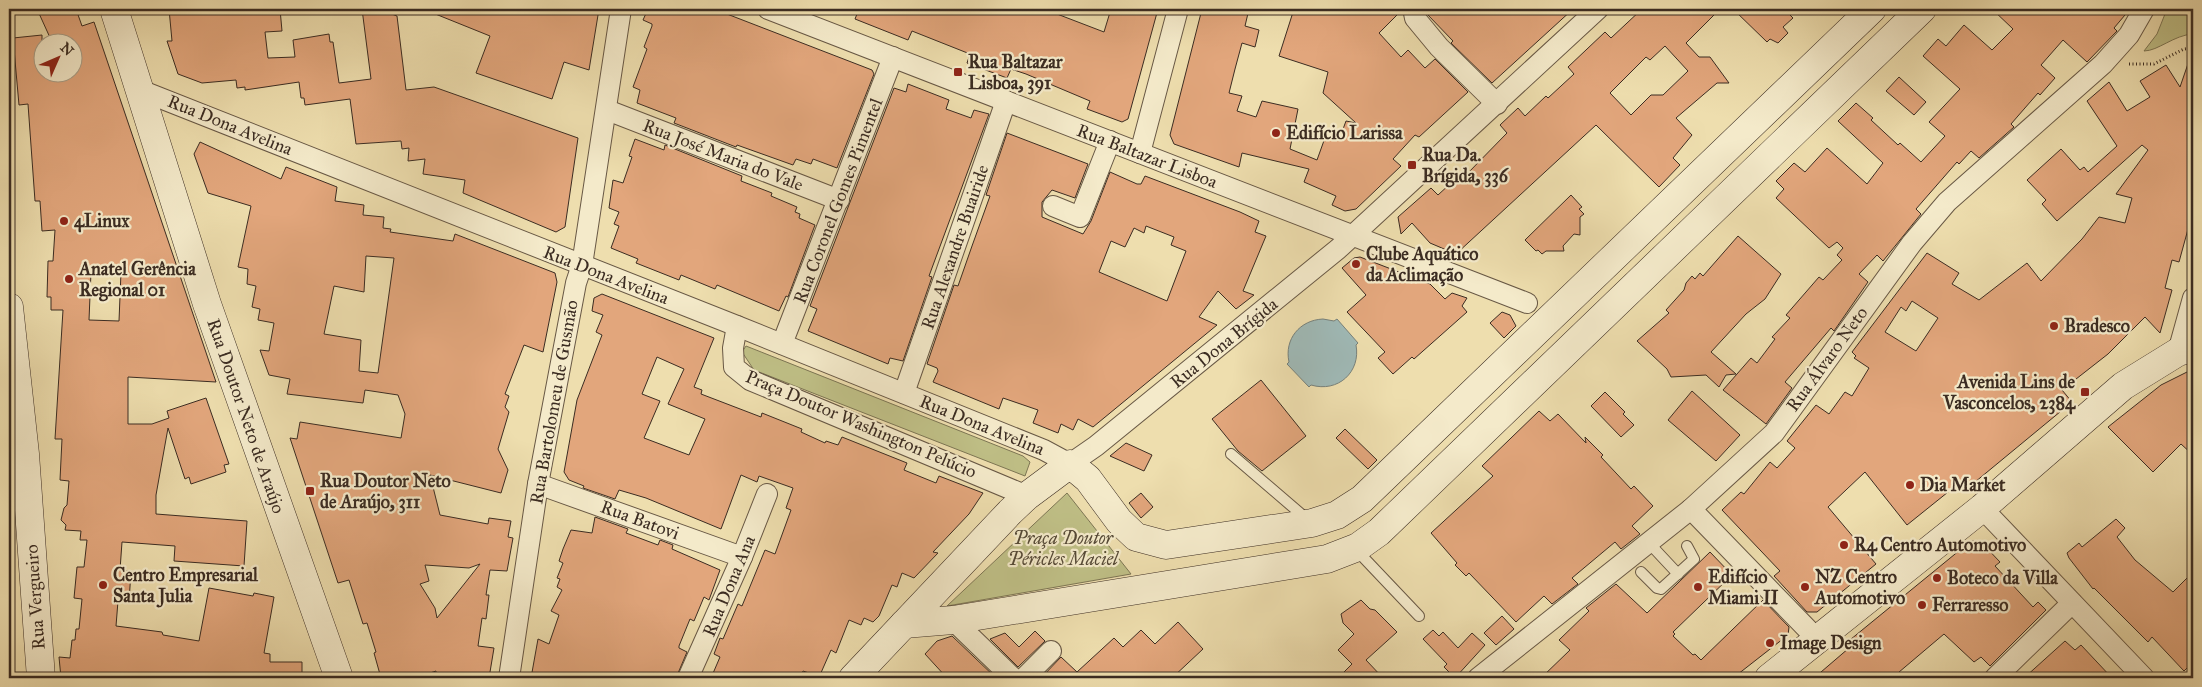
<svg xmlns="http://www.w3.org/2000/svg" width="2202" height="687" viewBox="0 0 2202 687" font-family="'IM FELL Great Primer',serif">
  <rect width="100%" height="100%" fill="#eedeae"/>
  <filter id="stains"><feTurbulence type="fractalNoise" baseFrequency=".004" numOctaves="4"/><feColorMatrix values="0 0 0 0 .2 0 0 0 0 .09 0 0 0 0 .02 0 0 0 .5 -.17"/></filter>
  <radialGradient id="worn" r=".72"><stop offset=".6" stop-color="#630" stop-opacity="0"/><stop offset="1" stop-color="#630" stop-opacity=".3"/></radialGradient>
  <g fill="#bfbf86" stroke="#7d7654">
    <path d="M2167,9H2193V34C2174,35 2158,51 2144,51L2157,34Z"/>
    <polygon points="746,346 1023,456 1030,462 1025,476 754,370 742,352"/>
    <polygon points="1067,493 1131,574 947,606"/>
  </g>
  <path fill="#9fb9b6" stroke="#77817b" d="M1323,319L1334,321L1337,319L1358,343L1356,345C1361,372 1338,393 1311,385L1309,387L1287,364L1289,362C1284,339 1300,320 1323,319Z"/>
  <g fill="#e2a67c" stroke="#3b2c22" fill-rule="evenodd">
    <path d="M37,9H76L82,26L94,22L216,382L128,377V424H152L169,418L167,411L206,398L229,464L224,465L226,472L191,484L189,477L185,479L168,428L156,495V514L247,521L244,566L174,561L175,546L122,542L120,570L131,571L129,602L118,601L116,626L162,632L163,635L199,641L209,588L253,596L254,593L274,597L264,653L270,654V662H302V678H61L59,657L70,658L72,640H75L76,629H79L82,599L74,598L77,567H84L87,540H80L81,531L65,530L66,525L61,520L64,508L67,505L69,481L60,480L62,439H55L63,310H51V297H47L48,261H53L55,230L42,231L40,201H35L28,104L19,105L13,38L42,35V72H72V39L64,42H52ZM91,272H121L119,321L89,320Z"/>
    <polygon points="169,9 280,9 282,31 265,32 268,58 295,57 293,40 329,34 330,42 333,42 339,83 371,79 362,9 379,9 397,16 406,90 434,87 578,138 565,227 556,232 463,193 465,180 423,174 425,159 408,161 409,148 402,149 401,141 356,144 350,99 305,105 304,98 301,98 299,82 245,90 245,87 237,88 236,80 202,83 178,74 167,41 172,41"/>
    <polygon points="423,9 599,9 589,70 564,62 552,99 476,73 490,36"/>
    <polygon points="648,9 714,9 872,70 874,74 837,168 813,159 811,164 796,159 793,165 737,145 736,147 674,123 676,118 637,103 640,90 633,87 647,49 644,47 652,26 652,24 643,20"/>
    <polygon points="859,9 1044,9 1104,32 1111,9 1158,9 1128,119 1122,122 1087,109 1090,101 1026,74 1011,69 1007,78 967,63 970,54 912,31 908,40 855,19"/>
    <polygon points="1202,9 1249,9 1245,26 1259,30 1255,47 1242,43 1235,69 1229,93 1242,96 1237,111 1256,117 1262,101 1298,109 1290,149 1317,160 1326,135 1339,140 1346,121 1356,123 1323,93 1328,72 1279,56 1294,9 1403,9 1379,33 1401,57 1408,50 1425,68 1435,59 1468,92 1419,137 1415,135 1393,159 1401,166 1356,209 1345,211 1332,205 1336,196 1304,182 1309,169 1242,153 1239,167 1174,144 1170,135"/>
    <polygon points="1429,9 1573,9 1492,83 1451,43 1453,41 1427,14"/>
    <path d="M1642,9H1720L1686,43L1699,57H1710L1729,83H1717L1676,118L1692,135L1673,158L1680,165L1659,187L1596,125L1456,254L1430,243L1412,223L1401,234L1398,217L1431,188L1438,195L1464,171L1466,175L1507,133L1500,125L1518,108L1525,116L1546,96L1548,98L1574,74L1568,67L1605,32L1611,38ZM1665,46L1688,71L1663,95H1651L1631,115L1610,93L1646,57L1650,60Z"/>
    <polygon points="1733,9 1784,9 1793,18 1783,27 1788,33 1778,43 1770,39 1767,42"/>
    <polygon points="1992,9 2118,9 2125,15 2114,28 2117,31 2087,62 2063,40 2041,65 2055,78 2040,95 2038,93 2011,124 2014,127 1979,158 1971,151 1959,164 1957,162 1916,209 1921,214 1883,261 1877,255 1859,274 1868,282 1834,331 1831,328 1785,382 1792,388 1766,424 1723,390 1751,358 1757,363 1775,339 1772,337 1790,318 1786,315 1819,277 1823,280 1842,260 1837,255 1843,248 1837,242 1829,248 1776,198 1784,189 1776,181 1794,163 1805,172 1827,148 1867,184 1883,163 1838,121 1856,103 1873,118 1871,120 1898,145 1900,143 1921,162 1945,136 1929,122 1960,89 1923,56 1938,39 1946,46 1964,25 1992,50 2013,29"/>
    <path d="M2191,55H2193V211L2179,262L2172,260L2165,288L2172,290L2160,333L2145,317L2108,354L2062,390L2072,402L1969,487L1963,480L1907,525L1865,472L1828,507L1876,564L1817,612H1807L1774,576L1780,571L1722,510L1741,492L1744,494L1770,462L1777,468L1795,448L1787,441L1816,405L1829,414L1845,392L1852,396L1869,368L1854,358L1856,356L1852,352L1927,253L1959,273L1952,284L1979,300L2027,263L2041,281L2082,239L2099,217L2125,223L2132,198L2116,194L2148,150L2142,145L2057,221L2042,204L2046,200L2027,180L2061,149L2080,170L2084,167L2088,172L2117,146L2087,101L2109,82L2127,111L2150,97L2140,81L2166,65L2180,87ZM1912,301L1938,318L1916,351L1885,332L1901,307L1906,311Z"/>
    <polygon points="1899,77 1926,102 1914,115 1886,91"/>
    <polygon points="908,84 949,100 946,109 971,118 974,110 989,114 929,276 932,277 903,361 890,358 888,364 808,331 817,309 810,306 894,88 906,92"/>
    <path d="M1007,133L1088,164L1075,198L1052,190L1042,202V217L1083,234L1091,221L1110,172L1137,184H1141L1145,176L1240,212L1259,221L1255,232L1266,236L1243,291L1254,295L1236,309L1218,291L1199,317L1217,325L1093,427L1078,419L1073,430L1061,424L1058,433L1033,423L1038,410L1003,398L999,409L933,382L938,371L937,368L927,364L954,285L958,286L972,246L990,196L986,195ZM1146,226L1174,237L1171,245L1186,251L1167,301L1099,272L1111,241L1125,247L1134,228L1144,233Z"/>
    <polygon points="635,139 664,150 665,145 742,176 741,181 772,193 771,196 797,207 795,212 800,214 799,218 815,225 788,297 786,296 779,311 717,285 715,289 681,275 679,280 636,263 638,259 611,248 619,226 614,224 619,212 609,208 613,180 623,183 632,157 629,156"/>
    <path d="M200,142L281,179L286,167L337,187L335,201L364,205L363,215L384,217L383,228L391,229L390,232L453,241L455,234L555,273L557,282L543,352L524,345L505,394L509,396L505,407L509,412L498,449L508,470L501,493L430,475L440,515L488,524L489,518L511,521L508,537L513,538L507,571L490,570L486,595H489L486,619L482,618L478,646L494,648L489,678H436V671L415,678H381L374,653L376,652L367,623L363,624L349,580L338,583L290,438L297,439L300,422L401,438L405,414L398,395L365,390L363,403L287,394L290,379L269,375L260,350L269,351L274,323L258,320L260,309L252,307L256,286L247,284L248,269L238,267L251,206L208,193L194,154ZM366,256L394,258L378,373L359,371L361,340L324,334L334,286L364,292ZM480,564L461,588L437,618L435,608L420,584L429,581L425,565L469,568Z"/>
    <polygon points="1571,195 1582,207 1579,209 1584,214 1580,217 1580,235 1574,234 1563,246 1564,251 1546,251 1542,254 1538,250 1536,251 1525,240"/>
    <polygon points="1738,236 1781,274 1765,299 1746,314 1711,352 1736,374 1726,375 1719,387 1706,375 1671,377 1667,369 1637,341 1669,313 1666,310 1684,290 1686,283 1692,276 1695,279 1700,273 1703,276"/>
    <polygon points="1360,257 1430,284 1445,299 1452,293 1467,298 1462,306 1467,312 1414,359 1412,357 1393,374 1378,358 1385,352 1347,312 1366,295 1342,268 1354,258"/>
    <path d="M602,294L714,338L694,387L702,390L701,394L761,417L762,413L802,429L801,432L825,443L826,441L838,445L842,437L907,463L904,470L936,483L939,476L983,493L969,514L933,552L938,553L914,578L902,573L897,587L892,585L879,616L873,622L864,618L861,625L849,620L836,653L831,650L820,675L816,673L815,675L803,671L800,678H711L720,657L714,654L720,638L723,639L738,604L742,606L765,550L775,554L791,510L786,508L793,488L759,476L757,482L741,475L721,529L646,498L619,490L615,499L583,488L584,486L569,480L564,472L577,400L602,335L596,332L603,315L592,311L594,298ZM657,357L684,369L668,404L705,419L689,455L644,438L660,401L642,394Z"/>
    <polygon points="1502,312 1510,315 1516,326 1504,338 1490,323"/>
    <polygon points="2193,369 2193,455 2181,444 2153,472 2108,427 2161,385"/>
    <polygon points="1261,380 1306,436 1262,471 1238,451 1212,419"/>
    <polygon points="1692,391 1740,435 1716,461 1668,420"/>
    <polygon points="1605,392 1625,412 1623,414 1634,425 1621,437 1591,406"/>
    <polygon points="1539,411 1550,421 1558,414 1586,443 1585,437 1603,455 1601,457 1631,489 1634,486 1653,506 1632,526 1640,534 1621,549 1615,542 1572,578 1578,584 1552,604 1544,596 1516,622 1469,573 1466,576 1455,565 1457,563 1431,533 1493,476 1482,466"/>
    <polygon points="1345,429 1377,460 1368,469 1336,438"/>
    <polygon points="1126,443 1152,455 1144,471 1110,456"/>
    <polygon points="1141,493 1153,507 1141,518 1129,503"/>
    <polygon points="595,517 628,529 626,533 658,545 660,540 673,545 672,549 720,570 709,600 704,597 694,621 690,619 679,646 679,648 687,652 676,678 531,678 538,639 549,644 559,615 551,611 562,590 557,587 560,579 557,578 563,563 559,561 563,549 571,530 592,533"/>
    <polygon points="2116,519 2125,528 2117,537 2135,560 2173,592 2193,572 2193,662 2184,671 2152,637 2148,642 2094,588 2093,589 2069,558 2067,553 2079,543 2082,547"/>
    <polygon points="1971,541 1980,541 2000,562 1995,566 2033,607 2038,602 2046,610 1990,666 1981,657 1974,662 1944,634 1892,678 1814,678 1849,648 1845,644"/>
    <polygon points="1710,552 1732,575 1673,632 1675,634 1673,636 1693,655 1695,654 1701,660 1763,600 1789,627 1788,635 1733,678 1541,678 1570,650 1559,640 1589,611 1586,608 1616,584 1647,613"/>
    <polygon points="1361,600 1370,609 1375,610 1397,632 1366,660 1383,678 1338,678 1352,664 1338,650 1354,634 1343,623 1341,614"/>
    <polygon points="1502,616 1514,629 1496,645 1484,633"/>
    <polygon points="1178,622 1203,649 1172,678 1041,678 1061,657 1077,672 1114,638 1123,647 1141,630 1155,644"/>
    <polygon points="1433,630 1439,636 1443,632 1458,648 1472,633 1485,645 1455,678 1444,667 1447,664 1423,639"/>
    <polygon points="1035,631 1045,641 1018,667 990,639 1005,633 1019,647"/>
    <polygon points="952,636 996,678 947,678 925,654 937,641"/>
    <polygon points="2065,641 2075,650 2081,645 2112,678 2024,678"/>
  </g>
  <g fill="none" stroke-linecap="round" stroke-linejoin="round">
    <defs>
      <g id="lane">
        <polyline points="1231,454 1308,520"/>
        <polyline points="1649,543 1678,574"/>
        <polyline points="1358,548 1363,557 1419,616"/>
        <polyline points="1641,572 1657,588 1661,589 1694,559 1687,546"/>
      </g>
      <g id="street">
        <polyline points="768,9 1527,303"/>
        <polyline points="1417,9 1414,13 1415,18 1439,47 1497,104"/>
        <polyline points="140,90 737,326 1044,450 1070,464 1096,446 1338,249 1598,9"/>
        <polyline points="607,110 839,200"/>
        <polyline points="1140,153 1178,9"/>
        <polyline points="1053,206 1080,217 1110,141"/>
        <polyline points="737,326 733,348 734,367 750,380 1027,496"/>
        <polyline points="782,344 893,57"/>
        <polyline points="2178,352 2193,298"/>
        <polyline points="904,393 1006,101"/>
        <polyline points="538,484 742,557"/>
        <polyline points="1982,508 2144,678"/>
        <polyline points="1691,509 1817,639"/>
        <polyline points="953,620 1013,678"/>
        <polyline points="509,678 538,484 576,283 582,265 621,9"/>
        <polyline points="688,678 742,557 767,494"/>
        <polyline points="1024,678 1051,651"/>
        <polyline points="1478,678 1691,509 1774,433 1912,243 1947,202 2103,64 2129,35 2144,9"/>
        <polyline points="1995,678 2072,603"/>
      </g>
      <g id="secondary">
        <polyline points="114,9 207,304 339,678"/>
        <polyline points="9,307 25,454 41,678"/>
        <polyline points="904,624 953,620 1327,559 1358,547 1379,532 1922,9"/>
        <polyline points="853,678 1010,512 1027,496 1070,464 1088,479 1119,521 1136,537 1166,545 1312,523 1337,515 1362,499 1872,9"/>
        <polyline points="1769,678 1982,508 2123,386 2178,352 2193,348"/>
      </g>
    </defs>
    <use href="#lane" stroke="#685845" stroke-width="12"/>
    <use href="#street" stroke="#685845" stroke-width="22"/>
    <use href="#secondary" stroke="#3b2c22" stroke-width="29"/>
    <polyline stroke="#3b2c22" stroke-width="3" stroke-dasharray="1 2.5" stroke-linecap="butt" points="2129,64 2154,64 2184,49 2193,48"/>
    <use href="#lane" stroke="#f4eaca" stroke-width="10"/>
    <use href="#street" stroke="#f4eaca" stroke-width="20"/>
    <use href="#secondary" stroke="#f4eaca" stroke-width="28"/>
  </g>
  <g fill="#8f2418" stroke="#f4eaca" stroke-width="2">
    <rect x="953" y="67" width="10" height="10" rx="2.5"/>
    <circle cx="1276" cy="133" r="5"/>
    <rect x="1407" y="160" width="10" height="10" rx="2.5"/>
    <circle cx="64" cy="221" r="5"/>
    <circle cx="1356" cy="264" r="5"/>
    <circle cx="69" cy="279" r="5"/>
    <circle cx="2054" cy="326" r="5"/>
    <rect x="2080" y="387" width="10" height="10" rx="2.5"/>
    <circle cx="1910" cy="485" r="5"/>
    <rect x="305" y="486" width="10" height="10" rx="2.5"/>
    <circle cx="1844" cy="545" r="5"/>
    <circle cx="1937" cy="578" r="5"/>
    <circle cx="103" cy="585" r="5"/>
    <circle cx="1698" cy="587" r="5"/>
    <circle cx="1805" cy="587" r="5"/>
    <circle cx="1922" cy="605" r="5"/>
    <circle cx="1770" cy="643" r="5"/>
  </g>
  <g text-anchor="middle" stroke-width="4.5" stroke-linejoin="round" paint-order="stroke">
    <g font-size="18" font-weight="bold" fill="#3b2c22" stroke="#f4eaca" text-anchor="start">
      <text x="968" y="68">Rua Baltazar<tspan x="968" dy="21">Lisboa, 391</tspan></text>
      <text x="1286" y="139">Edifício Larissa</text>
      <text x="1422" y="161">Rua Da.<tspan x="1422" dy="21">Brígida, 336</tspan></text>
      <text x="74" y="227">4Linux</text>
      <text x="1366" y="260">Clube Aquático<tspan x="1366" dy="21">da Aclimação</tspan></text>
      <text x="79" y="275">Anatel Gerência<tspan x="79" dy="21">Regional 01</tspan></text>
      <text x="2064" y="332">Bradesco</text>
      <text x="2075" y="388" text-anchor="end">Avenida Lins de<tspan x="2075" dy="21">Vasconcelos, 2384</tspan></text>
      <text x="320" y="487">Rua Doutor Neto<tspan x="320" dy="21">de Araújo, 311</tspan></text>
      <text x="1920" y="491">Dia Market</text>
      <text x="1854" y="551">R4 Centro Automotivo</text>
      <text x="113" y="581">Centro Empresarial<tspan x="113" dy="21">Santa Julia</tspan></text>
      <text x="1708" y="583">Edifício<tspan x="1708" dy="21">Miami II</tspan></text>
      <text x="1815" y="583">NZ Centro<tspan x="1815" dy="21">Automotivo</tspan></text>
      <text x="1947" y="584">Boteco da Villa</text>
      <text x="1932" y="611">Ferraresso</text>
      <text x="1780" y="649">Image Design</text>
    </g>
    <g font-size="18" fill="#3b2c22" stroke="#f4eaca">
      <text transform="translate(230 125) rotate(22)" y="6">Rua Dona Avelina</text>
      <text transform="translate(723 155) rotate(21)" y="6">Rua José Maria do Vale</text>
      <text transform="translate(1147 156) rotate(21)" y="6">Rua Baltazar Lisboa</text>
      <text transform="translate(838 201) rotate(-69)" y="6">Rua Coronel Gomes Pimentel</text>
      <text transform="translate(955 247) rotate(-71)" y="6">Rua Alexandre Buairide</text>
      <text transform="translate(606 275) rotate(21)" y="6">Rua Dona Avelina</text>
      <text transform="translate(1224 343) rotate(-39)" y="6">Rua Dona Brígida</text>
      <text transform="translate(1827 359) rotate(-54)" y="6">Rua Álvaro Neto</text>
      <text transform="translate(554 402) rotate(-80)" y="6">Rua Bartolomeu de Gusmão</text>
      <text transform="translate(246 416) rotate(71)" y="6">Rua Doutor Neto de Araújo</text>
      <text transform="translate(861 424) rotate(23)" y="6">Praça Doutor Washington Pelúcio</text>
      <text transform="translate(982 425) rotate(22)" y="6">Rua Dona Avelina</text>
      <text transform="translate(640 520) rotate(20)" y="6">Rua Batovi</text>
      <text transform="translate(729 586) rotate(-67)" y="6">Rua Dona Ana</text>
      <text transform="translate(35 597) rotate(-94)" y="6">Rua Vergueiro</text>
    </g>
    <g font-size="18" font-style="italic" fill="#554936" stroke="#f4eaca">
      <text x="1063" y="544">Praça Doutor<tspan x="1063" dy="21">Péricles Maciel</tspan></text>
    </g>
  </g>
  <rect width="2202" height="687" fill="none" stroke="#eedeae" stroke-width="30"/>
  <rect x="10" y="10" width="2182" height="667" fill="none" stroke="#3b2c22" stroke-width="2.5"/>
  <rect x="15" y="15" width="2172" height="657" fill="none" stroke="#3b2c22"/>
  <g transform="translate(58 58) rotate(45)"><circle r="24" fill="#f4eaca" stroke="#aa9e87"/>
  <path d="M0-4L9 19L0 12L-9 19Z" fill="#8f2418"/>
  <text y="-8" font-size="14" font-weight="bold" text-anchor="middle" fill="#3b2c22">N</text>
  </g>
  <rect width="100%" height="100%" filter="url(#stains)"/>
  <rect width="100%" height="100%" fill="url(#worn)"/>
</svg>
